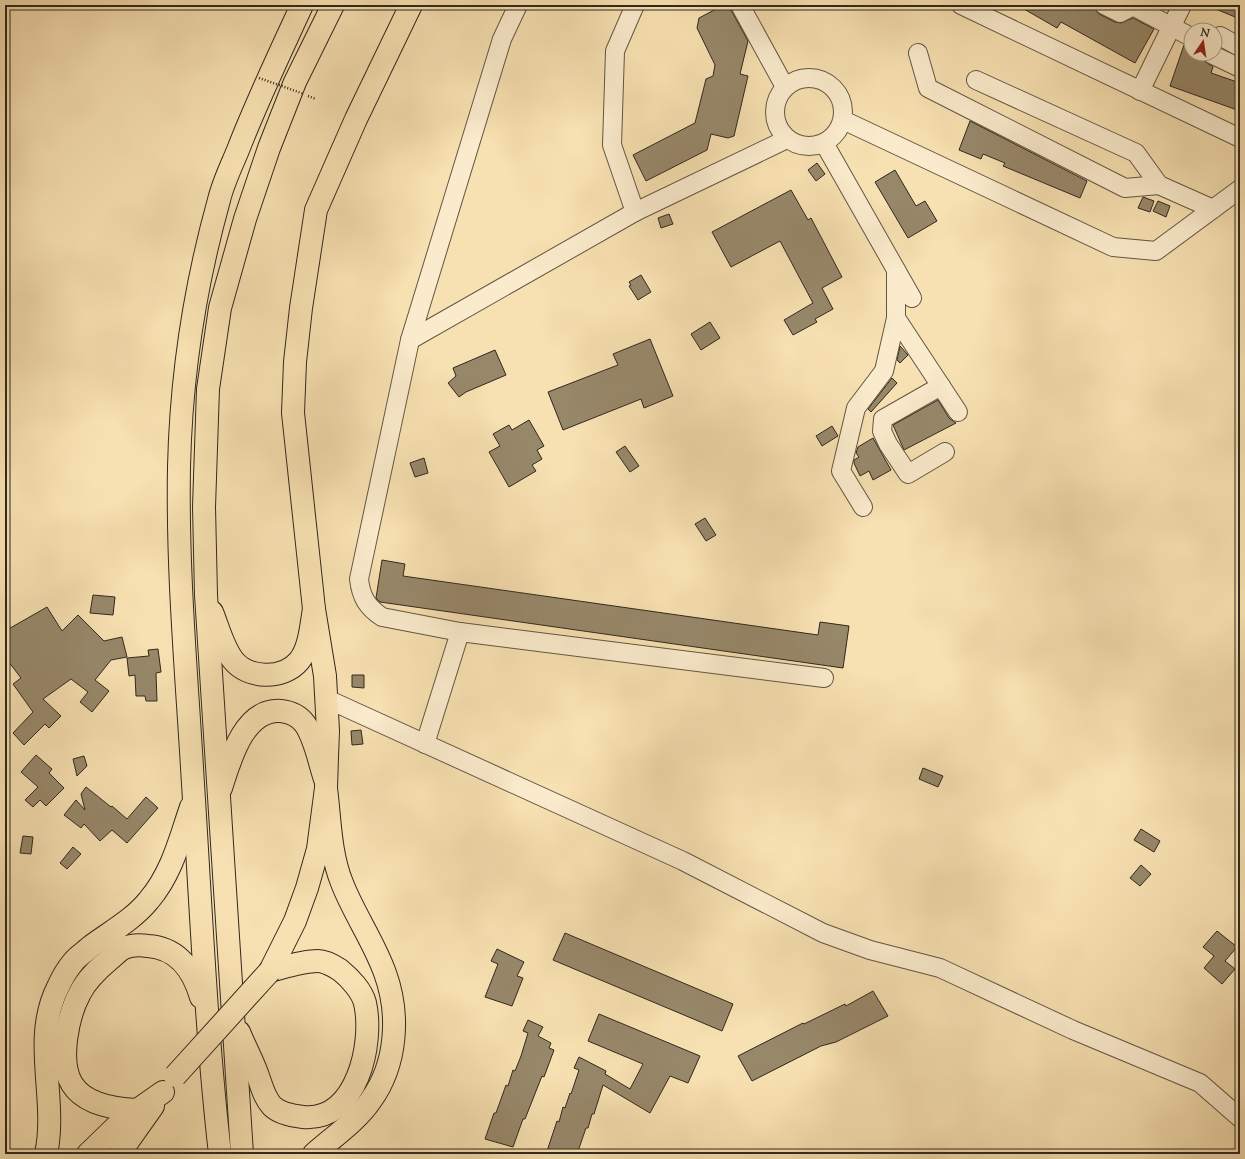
<svg xmlns="http://www.w3.org/2000/svg" width="1245" height="1159" viewBox="0 0 1245 1159" font-family="'Sorts Mill Goudy',serif">
  <rect width="100%" height="100%" fill="#f7e0b1"/>
  <filter id="stains"><feTurbulence type="fractalNoise" baseFrequency=".005" numOctaves="4"/><feColorMatrix values="0 0 0 0 .2 0 0 0 0 .09 0 0 0 0 .02 0 0 0 .5 -.17"/></filter>
  <radialGradient id="worn" r=".72"><stop offset=".6" stop-color="#630" stop-opacity="0"/><stop offset="1" stop-color="#630" stop-opacity=".3"/></radialGradient>
  <g fill="#97886a" stroke="#30281e">
    <polygon points="1017,5 1093,5 1099,14 1115,22 1121,23 1133,18 1154,29 1135,63 1061,22 1057,28"/>
    <polygon points="1206,5 1240,5 1240,19"/>
    <polygon points="720,7 731,10 748,41 740,74 748,76 734,136 728,138 711,134 707,150 646,181 633,155 695,123 706,79 713,76 715,65 697,28 699,18"/>
    <polygon points="1184,45 1191,47 1191,54 1201,54 1203,60 1213,67 1211,73 1240,83 1240,111 1170,86"/>
    <polygon points="970,121 1087,181 1080,198 1003,166 1005,163 983,154 981,159 959,150"/>
    <polygon points="817,163 825,174 816,181 808,170"/>
    <polygon points="895,170 916,206 925,201 937,221 908,238 875,182"/>
    <polygon points="791,190 808,220 811,218 842,277 822,288 833,309 815,319 817,322 793,335 784,320 813,303 780,241 731,267 712,232"/>
    <polygon points="1143,197 1154,201 1150,212 1138,208"/>
    <polygon points="1158,201 1170,206 1166,217 1153,211"/>
    <polygon points="669,214 673,224 661,228 658,218"/>
    <polygon points="641,275 651,292 638,300 629,286 631,285 629,282"/>
    <polygon points="710,322 720,338 701,350 691,334"/>
    <polygon points="650,339 673,396 644,408 641,399 563,430 548,392 618,365 613,354"/>
    <polygon points="900,346 908,355 900,363 897,360"/>
    <polygon points="495,350 506,375 466,392 459,397 448,383 456,376 453,368"/>
    <polygon points="892,378 897,383 871,412 868,409"/>
    <polygon points="938,400 949,418 956,423 904,450 893,425"/>
    <polygon points="529,420 544,446 537,450 542,459 532,465 536,471 509,487 489,452 500,446 493,434 509,425 512,430"/>
    <polygon points="832,426 838,436 822,446 816,436"/>
    <polygon points="873,438 891,470 873,480 869,471 860,476 854,463 854,460 859,457 856,453 858,447"/>
    <polygon points="625,446 639,466 630,472 616,452"/>
    <polygon points="424,458 428,473 415,477 410,463"/>
    <polygon points="705,518 716,535 706,541 695,524"/>
    <polygon points="382,560 405,564 403,576 818,635 820,622 849,626 843,668 380,602 376,598"/>
    <polygon points="93,595 115,597 113,615 90,613"/>
    <polygon points="47,607 62,631 78,615 104,641 122,637 127,657 111,660 95,680 109,691 92,712 80,702 88,692 71,679 43,699 61,716 49,728 45,724 24,745 13,733 33,712 13,684 21,678 5,657 5,631"/>
    <polygon points="158,649 161,672 156,673 157,701 146,701 145,696 136,696 135,675 129,676 127,658 149,656 148,650"/>
    <polygon points="352,675 364,675 364,688 352,687"/>
    <polygon points="361,730 363,744 352,745 351,731"/>
    <polygon points="36,755 52,769 49,773 64,788 46,806 40,800 33,807 25,800 38,787 21,772"/>
    <polygon points="84,756 87,766 77,776 73,759"/>
    <polygon points="923,768 943,776 938,787 919,779"/>
    <polygon points="86,787 111,807 112,806 127,819 146,797 158,808 127,843 112,830 100,841 84,824 81,828 64,815 76,800 85,810 81,794"/>
    <polygon points="1141,829 1160,841 1154,852 1134,840"/>
    <polygon points="23,836 33,837 31,854 20,853"/>
    <polygon points="73,847 81,854 67,869 60,863"/>
    <polygon points="1141,865 1151,874 1140,886 1130,878"/>
    <polygon points="1217,931 1237,947 1225,961 1235,969 1222,984 1204,968 1214,956 1203,947"/>
    <polygon points="565,933 733,1004 722,1031 553,960"/>
    <polygon points="497,949 524,962 517,976 523,978 512,1006 485,997 498,964 491,961"/>
    <polygon points="873,991 888,1016 836,1042 821,1046 752,1081 738,1056 803,1023 804,1024 845,1004 846,1006"/>
    <polygon points="599,1014 700,1056 688,1083 670,1076 650,1113 603,1085 594,1114 592,1114 588,1128 586,1128 577,1154 546,1154 557,1121 559,1122 563,1107 565,1108 570,1093 571,1094 579,1070 574,1068 579,1057 606,1071 605,1074 630,1089 643,1064 588,1041"/>
    <polygon points="528,1020 543,1027 538,1036 551,1043 549,1048 554,1050 544,1077 542,1076 525,1119 523,1119 513,1147 485,1139 494,1113 496,1113 506,1085 508,1086 513,1070 515,1071 521,1056 528,1033 523,1031"/>
  </g>
  <g fill="none" stroke-linecap="round" stroke-linejoin="round">
    <defs>
      <g id="minor">
        <path d="M518,5L502,39L410,340L359,579C361,597 367,607 382,617L460,632L824,678"/>
        <polyline points="635,5 615,51 612,145 635,212"/>
        <polyline points="740,5 785,87"/>
        <polyline points="961,5 1240,138"/>
        <polyline points="1104,5 1120,13 1133,6 1132,5"/>
        <polyline points="1133,6 1191,37"/>
        <polyline points="1215,38 1220,36 1240,47"/>
        <polyline points="918,53 928,88 1125,188 1159,185"/>
        <polyline points="1211,54 1240,68"/>
        <circle cx="809" cy="112" r="34"/>
        <polyline points="976,80 1136,153 1159,185 1213,209"/>
        <polyline points="1140,91 1182,5"/>
        <polyline points="843,120 1113,247 1156,251 1240,189"/>
        <polyline points="824,143 912,298"/>
        <polyline points="896,318 958,412"/>
        <polyline points="410,340 635,212 787,139"/>
        <polyline points="941,386 883,419 882,431 888,444 908,474 945,452"/>
        <polyline points="863,507 841,471 856,408 884,371 896,318 896,270"/>
        <polyline points="327,699 683,861 823,933 870,950 940,968 1073,1030 1200,1083 1240,1118"/>
        <polyline points="425,744 460,632"/>
      </g>
      <polyline id="major" points="270,971 295,921 307,888 318,849 326,788 327,757 328,731 325,676 314,609 293,413 295,362 301,308 316,210 356,119 411,5"/>
      <g id="highway">
        <path d="M212,612C218,627 223,647 233,660C248,679 283,680 299,661C310,648 311,625 314,609"/>
        <path d="M221,788C230,760 244,708 281,711C291,712 299,716 305,724C316,740 319,763 326,782"/>
        <path d="M239,1032C245,1047 253,1061 258,1076C262,1087 264,1097 272,1106C279,1113 294,1116 303,1117C357,1122 374,1043 365,1003C362,991 350,978 340,970C334,966 324,961 318,961C302,961 285,967 270,971"/>
        <path d="M137,1110C115,1109 85,1105 72,1084C58,1061 68,1015 80,993C87,979 98,969 110,959C114,956 119,950 124,948C131,945 141,945 148,946C178,948 193,970 201,997"/>
        <path d="M46,1154C58,1098 31,1040 58,987C62,978 68,968 74,961C78,956 85,952 90,947C110,932 133,920 149,900C172,873 180,839 191,807"/>
        <polyline points="88,1154 123,1120 163,1092"/>
        <polyline points="119,1154 153,1106"/>
        <path d="M220,1154C206,1031 201,908 193,784C187,679 177,573 179,467C181,378 195,286 219,200C223,183 231,167 238,150C257,101 280,53 302,5"/>
        <polyline points="242,1154 206,595 204,507 208,389 220,308 245,219 269,148 295,82 333,5"/>
        <path d="M314,1154C332,1138 358,1120 371,1100C397,1064 400,1014 385,973C374,942 354,914 342,883C330,854 330,819 326,788"/>
      </g>
    </defs>
    <use href="#minor" stroke="#625643" stroke-width="20"/>
    <use href="#major" stroke="#30281e" stroke-width="24"/>
    <use href="#highway" stroke="#30281e" stroke-width="24"/>
    <polyline stroke="#30281e" stroke-width="2.5" stroke-dasharray="1 2" stroke-linecap="butt" points="308,96 316,99"/>
    <use href="#minor" stroke="#faebcc" stroke-width="18"/>
    <use href="#major" stroke="#f7e0b1" stroke-width="22"/>
    <use href="#highway" stroke="#f7e0b1" stroke-width="22"/>
    <defs>
      <polyline id="major-bridge" points="175,1076 270,971"/>
    </defs>
    <use href="#major-bridge" stroke="#30281e" stroke-width="24" stroke-linecap="butt"/>
    <polyline stroke="#30281e" stroke-width="2.5" stroke-dasharray="1 2" stroke-linecap="butt" points="259,78 304,94"/>
    <use href="#major-bridge" stroke="#f7e0b1" stroke-width="22"/>
  </g>
  <rect width="1245" height="1159" fill="none" stroke="#f7e0b1" stroke-width="20"/>
  <rect x="6" y="6" width="1233" height="1147" fill="none" stroke="#30281e" stroke-width="2"/>
  <rect x="10" y="10" width="1225" height="1139" fill="none" stroke="#30281e"/>
  <g transform="translate(1203 42) rotate(13)"><circle r="19" fill="#faebcc" stroke="#a99d86"/>
  <path d="M0-3L7 15L0 10L-7 15Z" fill="#8f2418"/>
  <text y="-6" font-size="11" font-weight="bold" text-anchor="middle" fill="#30281e">N</text>
  </g>
  <rect width="100%" height="100%" filter="url(#stains)"/>
  <rect width="100%" height="100%" fill="url(#worn)"/>
</svg>
